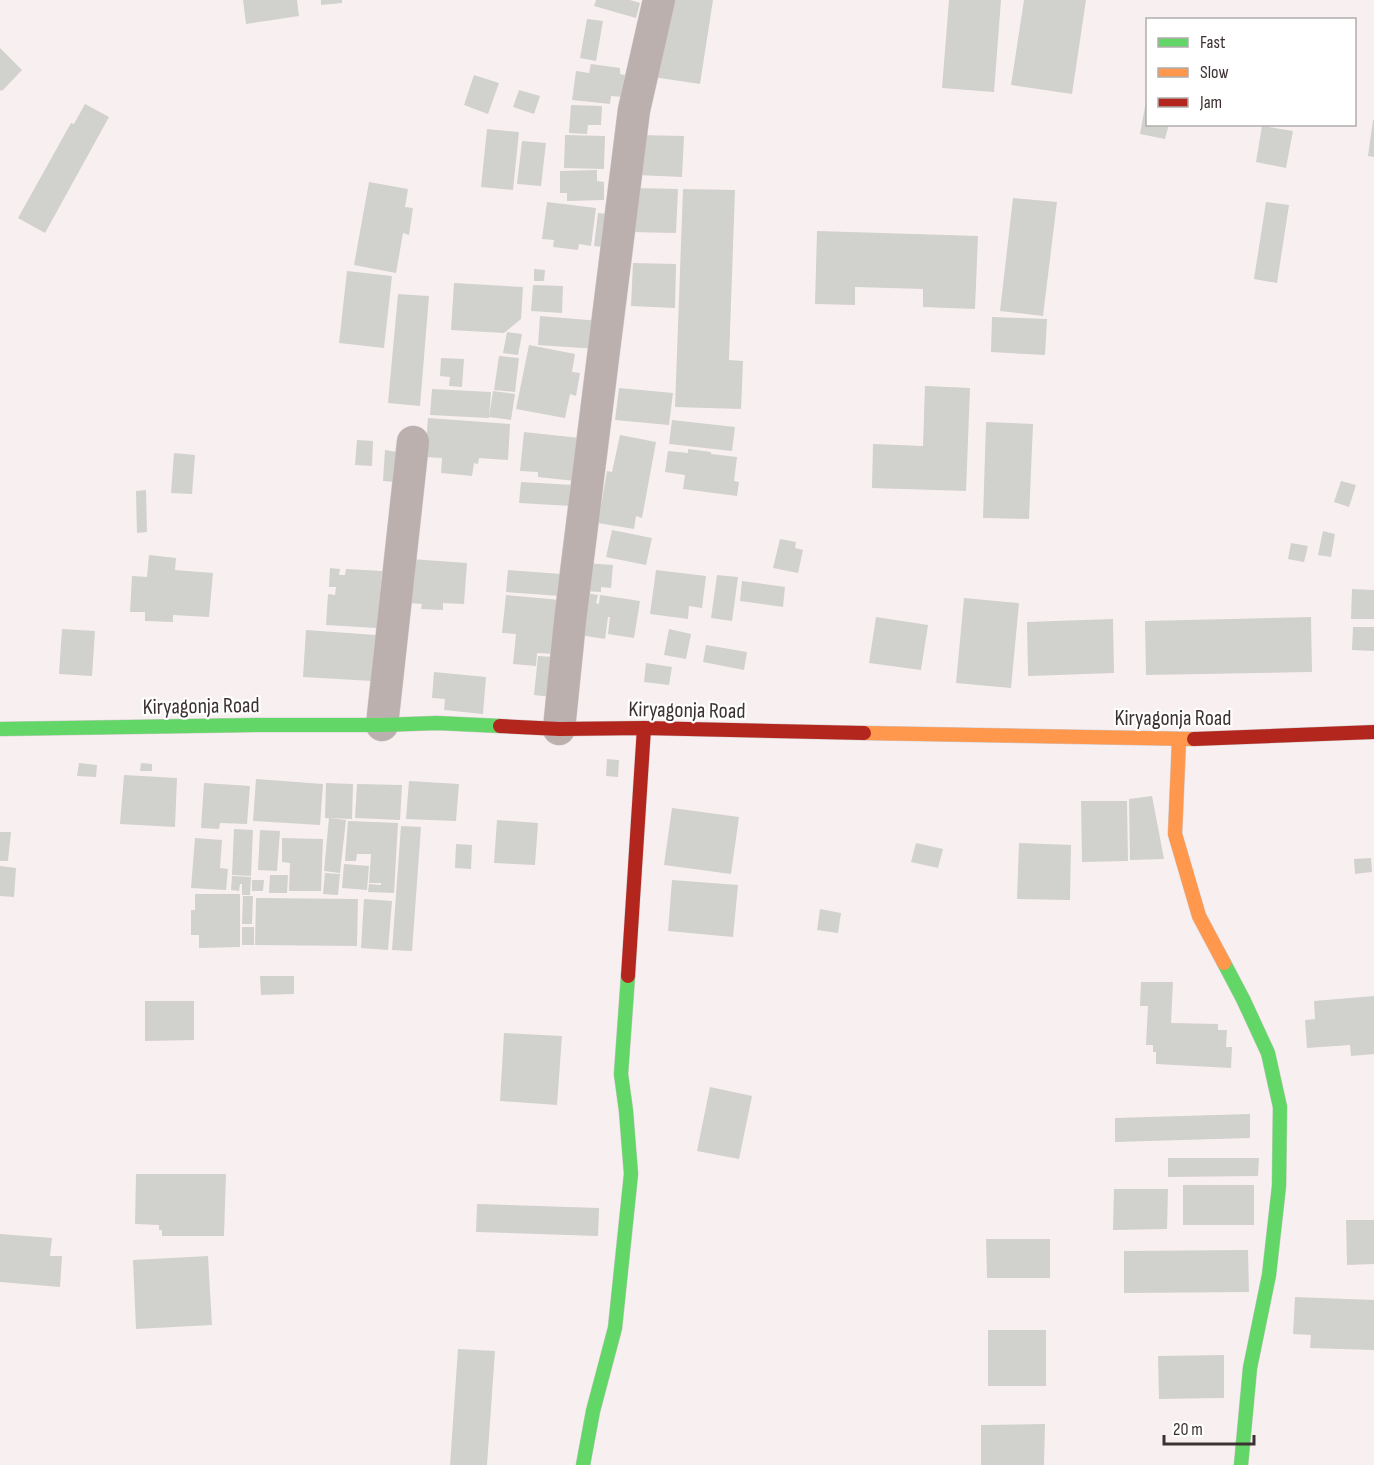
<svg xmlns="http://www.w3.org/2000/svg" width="1374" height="1465" viewBox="0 0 1374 1465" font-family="'Sofia Sans Condensed',sans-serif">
  <rect width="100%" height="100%" fill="#f8f0f0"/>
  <g fill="#d1d1ce">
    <polygon points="243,0 297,0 299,16 246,24"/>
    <polygon points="321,0 342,0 342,3 321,5"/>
    <polygon points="596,0 630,0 640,3 636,18 594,6"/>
    <polygon points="666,0 713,0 700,84 653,77"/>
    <polygon points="949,0 1001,0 994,92 942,88"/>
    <polygon points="1024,0 1086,0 1072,94 1011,85"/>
    <polygon points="587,19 603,21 596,61 580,58"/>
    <polygon points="0,48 22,70 2,91 0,90"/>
    <polygon points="591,64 620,68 620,74 625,75 622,97 611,96 610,104 572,100 576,71 589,73"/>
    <polygon points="474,75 499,83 488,114 464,105"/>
    <polygon points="519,90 540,96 534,114 513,107"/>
    <polygon points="1146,101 1148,124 1169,124 1165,139 1140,134"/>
    <polygon points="85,104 109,117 45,233 18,218 71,123 74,124"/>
    <polygon points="571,105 602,106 601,125 588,125 587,134 569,133"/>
    <polygon points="1373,120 1374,120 1374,157 1368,156"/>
    <polygon points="1262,126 1293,131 1286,168 1256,162"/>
    <polygon points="487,129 519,132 513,190 481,187"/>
    <polygon points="565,135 605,136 604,169 564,168"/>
    <polygon points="639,135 684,136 682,177 637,175"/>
    <polygon points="522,141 546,143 541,186 517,184"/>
    <polygon points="597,170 597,181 604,182 604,200 567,201 567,193 560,193 560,171"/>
    <polygon points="369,182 408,189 405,207 413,208 409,235 403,233 396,273 354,265"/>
    <polygon points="632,188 678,189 676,233 630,232"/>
    <polygon points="683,189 735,190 729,360 743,361 741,409 675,407"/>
    <polygon points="1013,198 1057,202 1043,316 1000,311"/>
    <polygon points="547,202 596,208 591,246 579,244 578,250 553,247 554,240 542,239"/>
    <polygon points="1266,202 1289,205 1277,283 1254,279"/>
    <polygon points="598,213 608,214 604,247 594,246"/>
    <polygon points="817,231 978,236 975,309 923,307 923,289 855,287 855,305 815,304"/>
    <polygon points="633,263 676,264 675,308 631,306"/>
    <polygon points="534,269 545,270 544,281 534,281"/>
    <polygon points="347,271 392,276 384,348 339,343"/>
    <polygon points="454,283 523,287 521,319 504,333 451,330"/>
    <polygon points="533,285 563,286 562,313 531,311"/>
    <polygon points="398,294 429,296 420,406 388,403"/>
    <polygon points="540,316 600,321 597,349 538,345"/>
    <polygon points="992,317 1047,319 1045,355 991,352"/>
    <polygon points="507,332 522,334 518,355 503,353"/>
    <polygon points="529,345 575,354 572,372 580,373 576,396 570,394 565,418 516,409"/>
    <polygon points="499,356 519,358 515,392 494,390"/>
    <polygon points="441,358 464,359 462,387 449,386 450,377 440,376"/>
    <polygon points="925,386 970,388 966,491 872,488 873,444 923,446"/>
    <polygon points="619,388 673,393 669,425 615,420"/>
    <polygon points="432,389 491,392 489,418 430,415"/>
    <polygon points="493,391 515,394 511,420 489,417"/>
    <polygon points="428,418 510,424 508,460 479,458 478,464 474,463 472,476 441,473 442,458 425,457"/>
    <polygon points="672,420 735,427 732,451 669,444"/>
    <polygon points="986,422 1033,424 1029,519 983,518"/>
    <polygon points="524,432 580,438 575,481 538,477 538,472 520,471"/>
    <polygon points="620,435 656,442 642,518 636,516 634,529 598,523 607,471 612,472"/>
    <polygon points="357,440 373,441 372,466 355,465"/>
    <polygon points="688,449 711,452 711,454 737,457 734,481 739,482 737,496 683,489 685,475 665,472 668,451 688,453"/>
    <polygon points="385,450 397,452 395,482 383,481"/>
    <polygon points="174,453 195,455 192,494 171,493"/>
    <polygon points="1341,481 1356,485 1349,507 1334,502"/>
    <polygon points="521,482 573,485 571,506 519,503"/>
    <polygon points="146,490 147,532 137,533 136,491"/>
    <polygon points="612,530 652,538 646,565 606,557"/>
    <polygon points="1323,531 1335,534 1331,557 1318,555"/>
    <polygon points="780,539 796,542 795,548 803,550 798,573 773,568"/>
    <polygon points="1291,543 1308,546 1304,562 1288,559"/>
    <polygon points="149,555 176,558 175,570 213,573 209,617 173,615 173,622 145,621 145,612 130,612 132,576 147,577"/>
    <polygon points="411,559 467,563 464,604 443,603 443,610 421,609 422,604 408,603"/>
    <polygon points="585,563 613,565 611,588 601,587 601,592 583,591"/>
    <polygon points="330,568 340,569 339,575 345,575 346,569 382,571 377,628 326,625 328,594 335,595 336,587 329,587"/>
    <polygon points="508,570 561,574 560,596 506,592"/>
    <polygon points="656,570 706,576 702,608 689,606 688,619 650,614"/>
    <polygon points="717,575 738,577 732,621 711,618"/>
    <polygon points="742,581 785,587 783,607 740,601"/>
    <polygon points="1352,589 1374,590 1374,619 1351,619"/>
    <polygon points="581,592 598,595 596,603 599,604 600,595 640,601 634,638 608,634 610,617 608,617 605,639 580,635"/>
    <polygon points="506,595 560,600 555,654 537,653 536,666 513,664 516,634 502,633"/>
    <polygon points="964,598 1019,603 1011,688 956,683"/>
    <polygon points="876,617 928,625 921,670 869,663"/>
    <polygon points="1311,617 1312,672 1146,675 1145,621"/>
    <polygon points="1113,619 1114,673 1028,676 1027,622"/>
    <polygon points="1353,627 1374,627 1374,651 1352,650"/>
    <polygon points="62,629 95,631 92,676 59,674"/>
    <polygon points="669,629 691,634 686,659 664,655"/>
    <polygon points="306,630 376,635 372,681 303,677"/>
    <polygon points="706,645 747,652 744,670 703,662"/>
    <polygon points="538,656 556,657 552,697 534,695"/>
    <polygon points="646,663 672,667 669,685 644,682"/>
    <polygon points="434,672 486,677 483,714 444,710 445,699 432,698"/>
    <polygon points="607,759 619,760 618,777 606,776"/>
    <polygon points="79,763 97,765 96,777 77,776"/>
    <polygon points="141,763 152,764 152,771 140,771"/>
    <polygon points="124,775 177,778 175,827 120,824"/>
    <polygon points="256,779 323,784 320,825 253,821"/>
    <polygon points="409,781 459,784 456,821 406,819"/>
    <polygon points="204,783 250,786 247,824 220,823 219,829 201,828"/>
    <polygon points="326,783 353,784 352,819 325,818"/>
    <polygon points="357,784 402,785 400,820 355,818"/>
    <polygon points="1152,796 1164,859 1130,860 1129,799"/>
    <polygon points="1081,801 1127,801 1128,861 1082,862"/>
    <polygon points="672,808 739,817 731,874 664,865"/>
    <polygon points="329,818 346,820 340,873 324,871"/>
    <polygon points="497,820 538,823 535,865 494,863"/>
    <polygon points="348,821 398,823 394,893 368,892 369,884 381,885 381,883 369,883 371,854 357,854 356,861 345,861"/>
    <polygon points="401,826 421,827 412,951 392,950"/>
    <polygon points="234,829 253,830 251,876 232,875"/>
    <polygon points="260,830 280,831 277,871 258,870"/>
    <polygon points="0,832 11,832 8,861 0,861"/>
    <polygon points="195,838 222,840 220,868 228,869 226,890 191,888"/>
    <polygon points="282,838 323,839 321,891 289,891 290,863 282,862"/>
    <polygon points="916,843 943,849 938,868 911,862"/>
    <polygon points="1019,843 1071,845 1070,900 1017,899"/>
    <polygon points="456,844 472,845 471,869 455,868"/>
    <polygon points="1371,858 1372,872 1355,874 1354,859"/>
    <polygon points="344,864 369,866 367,890 342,888"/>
    <polygon points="0,866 16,868 14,897 0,896"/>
    <polygon points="325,873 340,874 338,895 323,894"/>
    <polygon points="270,875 288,875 287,893 269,893"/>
    <polygon points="232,876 251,877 250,895 242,895 242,884 240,884 239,891 231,890"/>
    <polygon points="252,880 264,880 263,891 252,891"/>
    <polygon points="672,880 738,885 733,937 668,931"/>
    <polygon points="195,894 240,894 240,947 199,948 199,935 191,935 191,910 195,910"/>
    <polygon points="243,896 253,896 252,924 242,924"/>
    <polygon points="256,898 358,899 357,946 255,945"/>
    <polygon points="364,899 392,901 388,950 361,948"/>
    <polygon points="820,909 841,913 838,933 817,930"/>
    <rect x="242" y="927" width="12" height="18"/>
    <polygon points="260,976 294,976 294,994 261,995"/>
    <polygon points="1141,982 1173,982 1171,1023 1218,1024 1218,1030 1227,1030 1226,1047 1232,1047 1231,1068 1156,1064 1156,1052 1153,1052 1153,1045 1146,1045 1148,1006 1140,1006"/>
    <polygon points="1374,996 1374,1054 1351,1056 1350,1045 1307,1048 1305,1020 1315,1019 1314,1001"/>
    <polygon points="145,1001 194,1001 194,1040 145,1041"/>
    <polygon points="504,1033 562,1036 557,1105 500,1101"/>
    <polygon points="710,1087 752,1096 739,1159 697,1151"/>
    <polygon points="1250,1114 1250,1138 1115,1142 1115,1118"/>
    <polygon points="1168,1158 1259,1158 1258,1176 1168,1177"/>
    <polygon points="136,1174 226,1174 224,1236 162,1236 162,1230 159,1230 159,1225 135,1224"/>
    <rect x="1183" y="1185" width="71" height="40"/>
    <polygon points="1114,1189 1168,1189 1167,1229 1113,1230"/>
    <polygon points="477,1204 599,1208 598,1236 476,1232"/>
    <polygon points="1346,1220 1374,1220 1374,1264 1347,1265"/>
    <polygon points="0,1234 52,1238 50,1256 62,1256 60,1287 0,1282"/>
    <polygon points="986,1239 1050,1239 1050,1278 987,1278"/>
    <polygon points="1248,1250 1249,1292 1124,1293 1124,1251"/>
    <polygon points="208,1256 212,1325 136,1329 133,1260"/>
    <polygon points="1295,1297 1374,1300 1374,1350 1310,1348 1311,1335 1293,1334"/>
    <rect x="988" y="1330" width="58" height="56"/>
    <polygon points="458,1349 495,1351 487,1465 450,1465"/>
    <polygon points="1224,1355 1224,1398 1159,1399 1158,1356"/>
    <polygon points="1045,1424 1044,1465 981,1465 981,1425"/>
  </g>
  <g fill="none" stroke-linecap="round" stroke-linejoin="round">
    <defs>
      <g id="street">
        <polyline points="382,725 413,442"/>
        <polyline points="559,729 570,621 634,110 659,0"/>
      </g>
      <g id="fast">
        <polyline points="0,729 262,725 382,725 437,723 500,726"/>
        <polyline points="1224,963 1243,999 1268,1053 1280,1107 1279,1186 1269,1275 1250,1368 1241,1465"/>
        <polyline points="583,1465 593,1411 615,1328 631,1174 626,1111 621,1074 628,976"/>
      </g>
      <g id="slow">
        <polyline points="864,733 1194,739"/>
        <polyline points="1179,740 1175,834 1199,916 1224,963"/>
      </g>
      <g id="jam">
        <polyline points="500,726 559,729 644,728 864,733"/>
        <polyline points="1194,739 1374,732"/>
        <polyline points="628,976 644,728"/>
      </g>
    </defs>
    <use href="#street" stroke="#d2cbcb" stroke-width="33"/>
    <use href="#fast" stroke="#d2cbcb" stroke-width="15"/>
    <use href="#slow" stroke="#d2cbcb" stroke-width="15"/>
    <use href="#jam" stroke="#d2cbcb" stroke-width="15"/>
    <use href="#street" stroke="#bcb0af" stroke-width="32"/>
    <use href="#fast" stroke="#63d668" stroke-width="14"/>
    <use href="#slow" stroke="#ff974d" stroke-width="14"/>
    <use href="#jam" stroke="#b3261e" stroke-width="14"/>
  </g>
  <g text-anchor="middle" stroke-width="4.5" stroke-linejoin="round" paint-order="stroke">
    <g font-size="22" fill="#3c3231" stroke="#fff">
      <text transform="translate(201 705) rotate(-1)" y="8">Kiryagonja Road</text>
      <text transform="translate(687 709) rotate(1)" y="8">Kiryagonja Road</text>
      <text x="1173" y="725">Kiryagonja Road</text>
    </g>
  </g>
  <rect x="1146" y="18" width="210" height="108" fill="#ffffff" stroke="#b1adad" stroke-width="1.5"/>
  <rect x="1158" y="38" width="30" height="9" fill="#63d668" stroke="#b1adad" stroke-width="1.5"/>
  <text x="1200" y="48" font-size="18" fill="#3c3231">Fast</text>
  <rect x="1158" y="68" width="30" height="9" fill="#ff974d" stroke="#b1adad" stroke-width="1.5"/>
  <text x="1200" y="78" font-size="18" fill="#3c3231">Slow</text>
  <rect x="1158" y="98" width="30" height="9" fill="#b3261e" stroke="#b1adad" stroke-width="1.5"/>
  <text x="1200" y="108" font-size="18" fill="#3c3231">Jam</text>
  <path d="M1164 1435v9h90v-9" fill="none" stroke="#3c3231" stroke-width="3"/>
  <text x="1173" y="1435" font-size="18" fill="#3c3231" stroke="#ffffff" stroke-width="4.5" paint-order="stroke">20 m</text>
</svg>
